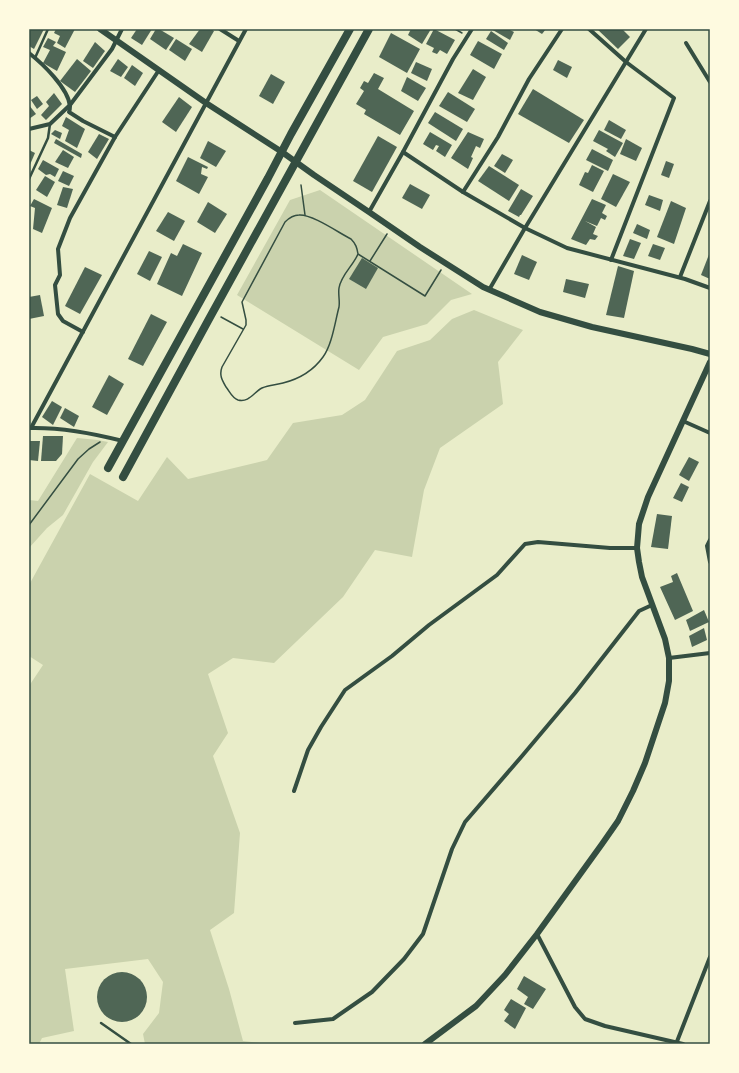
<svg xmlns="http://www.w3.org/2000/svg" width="739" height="1073" viewBox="0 0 739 1073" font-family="Roboto,sans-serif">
  <rect width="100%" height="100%" fill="#e9edc9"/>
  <g fill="#cad2ad">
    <polygon points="320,190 472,294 451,300 427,324 383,337 359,370 237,295 290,200"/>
    <polygon points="474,310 523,330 498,362 503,404 440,448 424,490 412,557 375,550 343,597 274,663 233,658 208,674 228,733 213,756 240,833 234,913 210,930 229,989 243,1041 269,1044 145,1044 143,1034 159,1013 163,982 148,959 65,969 74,1031 42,1038 39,1044 29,1044 29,686 43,665 29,656 29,585 90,474 138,501 167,457 188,479 267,460 293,423 342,415 365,400 397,351 430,340 452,319"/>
    <polygon points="77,438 98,440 108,442 93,462 63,515 47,528 29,548 29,500 38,501"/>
  </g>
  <g fill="#4f6655">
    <polygon points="29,29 44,29 34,49 29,46"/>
    <polygon points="56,29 75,29 65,48 57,43 60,36 54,33"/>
    <polygon points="137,29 152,29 142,45 131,38"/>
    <polygon points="156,29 159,29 174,38 166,50 150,39"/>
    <polygon points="200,29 211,29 214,31 202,52 189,44"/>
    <polygon points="411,29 431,29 422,44 408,35"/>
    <polygon points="434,29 455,40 447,54 440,50 437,54 432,52 434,48 426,44"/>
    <polygon points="491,29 508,29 514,32 510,40"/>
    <polygon points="534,29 546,29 542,34"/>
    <polygon points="597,29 622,29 630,37 618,49"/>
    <polygon points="491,31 508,43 504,50 486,39"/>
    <polygon points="391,33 420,49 407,73 379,57"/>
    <polygon points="48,38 56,42 53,46 66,52 57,71 43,63 50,50 43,47"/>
    <polygon points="176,39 192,49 185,61 169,50"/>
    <polygon points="478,41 502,54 494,69 470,55"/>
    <polygon points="95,42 105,51 93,68 83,61"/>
    <polygon points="77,59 91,71 75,92 60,81"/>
    <polygon points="118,59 128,67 121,77 110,71"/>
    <polygon points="558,60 572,67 567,78 553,70"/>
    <polygon points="416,62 432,69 427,81 411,73"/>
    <polygon points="132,65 143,73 135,86 124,78"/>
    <polygon points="473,69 486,77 473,100 458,93"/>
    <polygon points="374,73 384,78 378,89 414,111 400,135 364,114 366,110 356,104 364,91 360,88 364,81 368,83"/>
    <polygon points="271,74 285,82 273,104 259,96"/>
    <polygon points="407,77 426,88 418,101 401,91"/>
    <polygon points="533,89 584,120 569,143 518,114"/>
    <polygon points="448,92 475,109 467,122 439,106"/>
    <polygon points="54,93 62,104 46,120 41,115 49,106 46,102"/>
    <polygon points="37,96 43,104 37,109 31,100"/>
    <polygon points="179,97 192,107 176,132 162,122"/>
    <polygon points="29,105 36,114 29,119"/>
    <polygon points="435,112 463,129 456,141 428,123"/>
    <polygon points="66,117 85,129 77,148 65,141 69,130 62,126"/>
    <polygon points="609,120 626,130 621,139 604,130"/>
    <polygon points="55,130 62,133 60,139 51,134"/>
    <polygon points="599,130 623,143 615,157 606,151 608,149 593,141"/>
    <polygon points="430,132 452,145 445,157 436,151 439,146 436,145 433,150 423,144"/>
    <polygon points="468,132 484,139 480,148 476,146 471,157 473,158 468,169 451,158"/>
    <polygon points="99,134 109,139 97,159 88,152"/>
    <polygon points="378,136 397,147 372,192 353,181"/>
    <polygon points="56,139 82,154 81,158 54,143"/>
    <polygon points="626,139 642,148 636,161 620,154"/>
    <polygon points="208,141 226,151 216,167 200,158"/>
    <polygon points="592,149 613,160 608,171 586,160"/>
    <polygon points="29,150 35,153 29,167"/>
    <polygon points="63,150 74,157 68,168 55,162"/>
    <polygon points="502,154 513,160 505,173 494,166"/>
    <polygon points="188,157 208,167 207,169 202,167 201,174 208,177 199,194 176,181"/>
    <polygon points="43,160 59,169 55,177 50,174 46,175 38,169"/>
    <polygon points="666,161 674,164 669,178 661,175"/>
    <polygon points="592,165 604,171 593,192 579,185 585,172 588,173"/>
    <polygon points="489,166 519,185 509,201 478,181"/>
    <polygon points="63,171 74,176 69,186 58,181"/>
    <polygon points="613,174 630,182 616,207 601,199"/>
    <polygon points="45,176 55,182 47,197 36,190"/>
    <polygon points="410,184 430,195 422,209 402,198"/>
    <polygon points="63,187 73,189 67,208 57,205"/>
    <polygon points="521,189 533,196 521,215 520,215 519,217 508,211"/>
    <polygon points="649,195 663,200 660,211 645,205"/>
    <polygon points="34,199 52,208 42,233 33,229 35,208 30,206"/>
    <polygon points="592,199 606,205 602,213 607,216 605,220 601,218 597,226 585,221 596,227 593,234 598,236 595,240 590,239 586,245 571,239"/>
    <polygon points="671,201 686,208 674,244 657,237"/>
    <polygon points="208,202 227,214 215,233 197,222"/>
    <polygon points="168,212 185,221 174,241 156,231"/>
    <polygon points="637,224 650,230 647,239 633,233"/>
    <polygon points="630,239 641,243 634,259 623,256"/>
    <polygon points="183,244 202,253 182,296 157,284 171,253 177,256"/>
    <polygon points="653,244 665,248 660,260 648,256"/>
    <polygon points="149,251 162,257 150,281 137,274"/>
    <polygon points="710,252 710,279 701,275"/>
    <polygon points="522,255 537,262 529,280 514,274"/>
    <polygon points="362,258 378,268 366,289 349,279"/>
    <polygon points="618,266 634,271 624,318 606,315"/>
    <polygon points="85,267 102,275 80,314 65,306"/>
    <polygon points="566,279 589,284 585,298 563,292"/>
    <polygon points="40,295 44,316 29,319 29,297"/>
    <polygon points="151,314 167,322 143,366 128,359"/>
    <polygon points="109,375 124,384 107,415 92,407"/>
    <polygon points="52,401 62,407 53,425 42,417"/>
    <polygon points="65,408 79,416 74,427 60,418"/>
    <polygon points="43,436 63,436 62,454 56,461 41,461"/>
    <polygon points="29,441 40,441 38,461 29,460"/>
    <polygon points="689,457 699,462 689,481 679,475"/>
    <polygon points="681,483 689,487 682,502 673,498"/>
    <polygon points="657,514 672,516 668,549 651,547"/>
    <polygon points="677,573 693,611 675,620 660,587 673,582 671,576"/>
    <polygon points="704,610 709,622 690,631 686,620"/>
    <polygon points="704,628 707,640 692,647 689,636"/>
    <circle cx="122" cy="997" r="25"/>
    <polygon points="524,976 546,989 533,1009 524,1004 528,997 517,989"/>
    <polygon points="511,999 526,1008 515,1029 504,1021 509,1014 504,1010"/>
  </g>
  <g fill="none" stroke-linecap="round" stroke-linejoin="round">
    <g stroke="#344e41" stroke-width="1.5">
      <polyline points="455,29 462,33"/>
      <polyline points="301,185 305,215"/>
      <path d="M358,254C353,266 341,275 339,288C338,294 340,301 339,307C335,322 332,345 323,357C313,371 299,379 283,383C276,385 269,385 262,388C254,392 249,403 238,400C232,398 230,392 226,387C222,380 219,375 222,367L246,325V320L242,302L285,222C289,218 293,215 299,215C312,214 339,233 351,239C356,244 357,248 358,254L425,296L441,270"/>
      <polyline points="370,261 387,234"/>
      <polyline points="221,317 243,329"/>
      <polyline points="29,525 78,459 89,449 100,442"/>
    </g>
    <g stroke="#344e41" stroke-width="2.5">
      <polyline points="35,58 48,29"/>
      <polyline points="29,179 48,138 50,124"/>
      <polyline points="101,1023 131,1044"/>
    </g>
    <g stroke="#344e41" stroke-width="4">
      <polyline points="220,29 239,41"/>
      <polyline points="589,29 626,62 674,98 611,260"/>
      <polyline points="686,43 710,82"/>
      <path d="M29,53C43,64 68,88 70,106C70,108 70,110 69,112L83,121L115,137"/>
      <polyline points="29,129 50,124 70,105 112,49 122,29"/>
      <polyline points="403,152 463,192 525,228 646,29"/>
      <polyline points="463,192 498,137 529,79 562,29"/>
      <polyline points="369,212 403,152 453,59 472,29"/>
      <polyline points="680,277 710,201"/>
      <polyline points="489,290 525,228 567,248 685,279 710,288"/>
      <polyline points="83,332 63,321 58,314 55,285 60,275 58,249 70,218 115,137 159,70"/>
      <polyline points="683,421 710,433"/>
      <path d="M29,428C61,427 92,433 123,441"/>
      <polyline points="31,428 246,29"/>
      <polyline points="710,540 707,546 710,562"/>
      <polyline points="669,658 710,653"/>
      <polyline points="294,791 308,750 321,727 345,690 392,656 429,625 497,575 525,544 538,542 610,548 637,548"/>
      <polyline points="537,934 575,1007 585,1019 605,1026 683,1044"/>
      <polyline points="295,1023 333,1019 372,992 404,959 423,934 452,849 465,822 522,756 575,693 639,611 652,605"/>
      <polyline points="676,1044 710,957"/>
    </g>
    <g stroke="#344e41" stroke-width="6">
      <polyline points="100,29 206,103 282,152 314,175 369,212 420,247 483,287 540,312 592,327 692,349 710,354"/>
      <polyline points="425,1044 476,1006 505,975 537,934 602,844 618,821 633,791 645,763 665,703 669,681 669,658 665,639 642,577 639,562 637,548 639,524 648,497 710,362"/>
    </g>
    <g stroke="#344e41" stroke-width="8">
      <polyline points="108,468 268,178 291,134 350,29"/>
      <polyline points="123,477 209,319 369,29"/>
    </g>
  </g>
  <rect width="739" height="1073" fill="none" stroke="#fefae0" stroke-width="60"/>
  <rect x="30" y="30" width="679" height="1013" fill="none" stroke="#344e41" stroke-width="1.5"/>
</svg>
